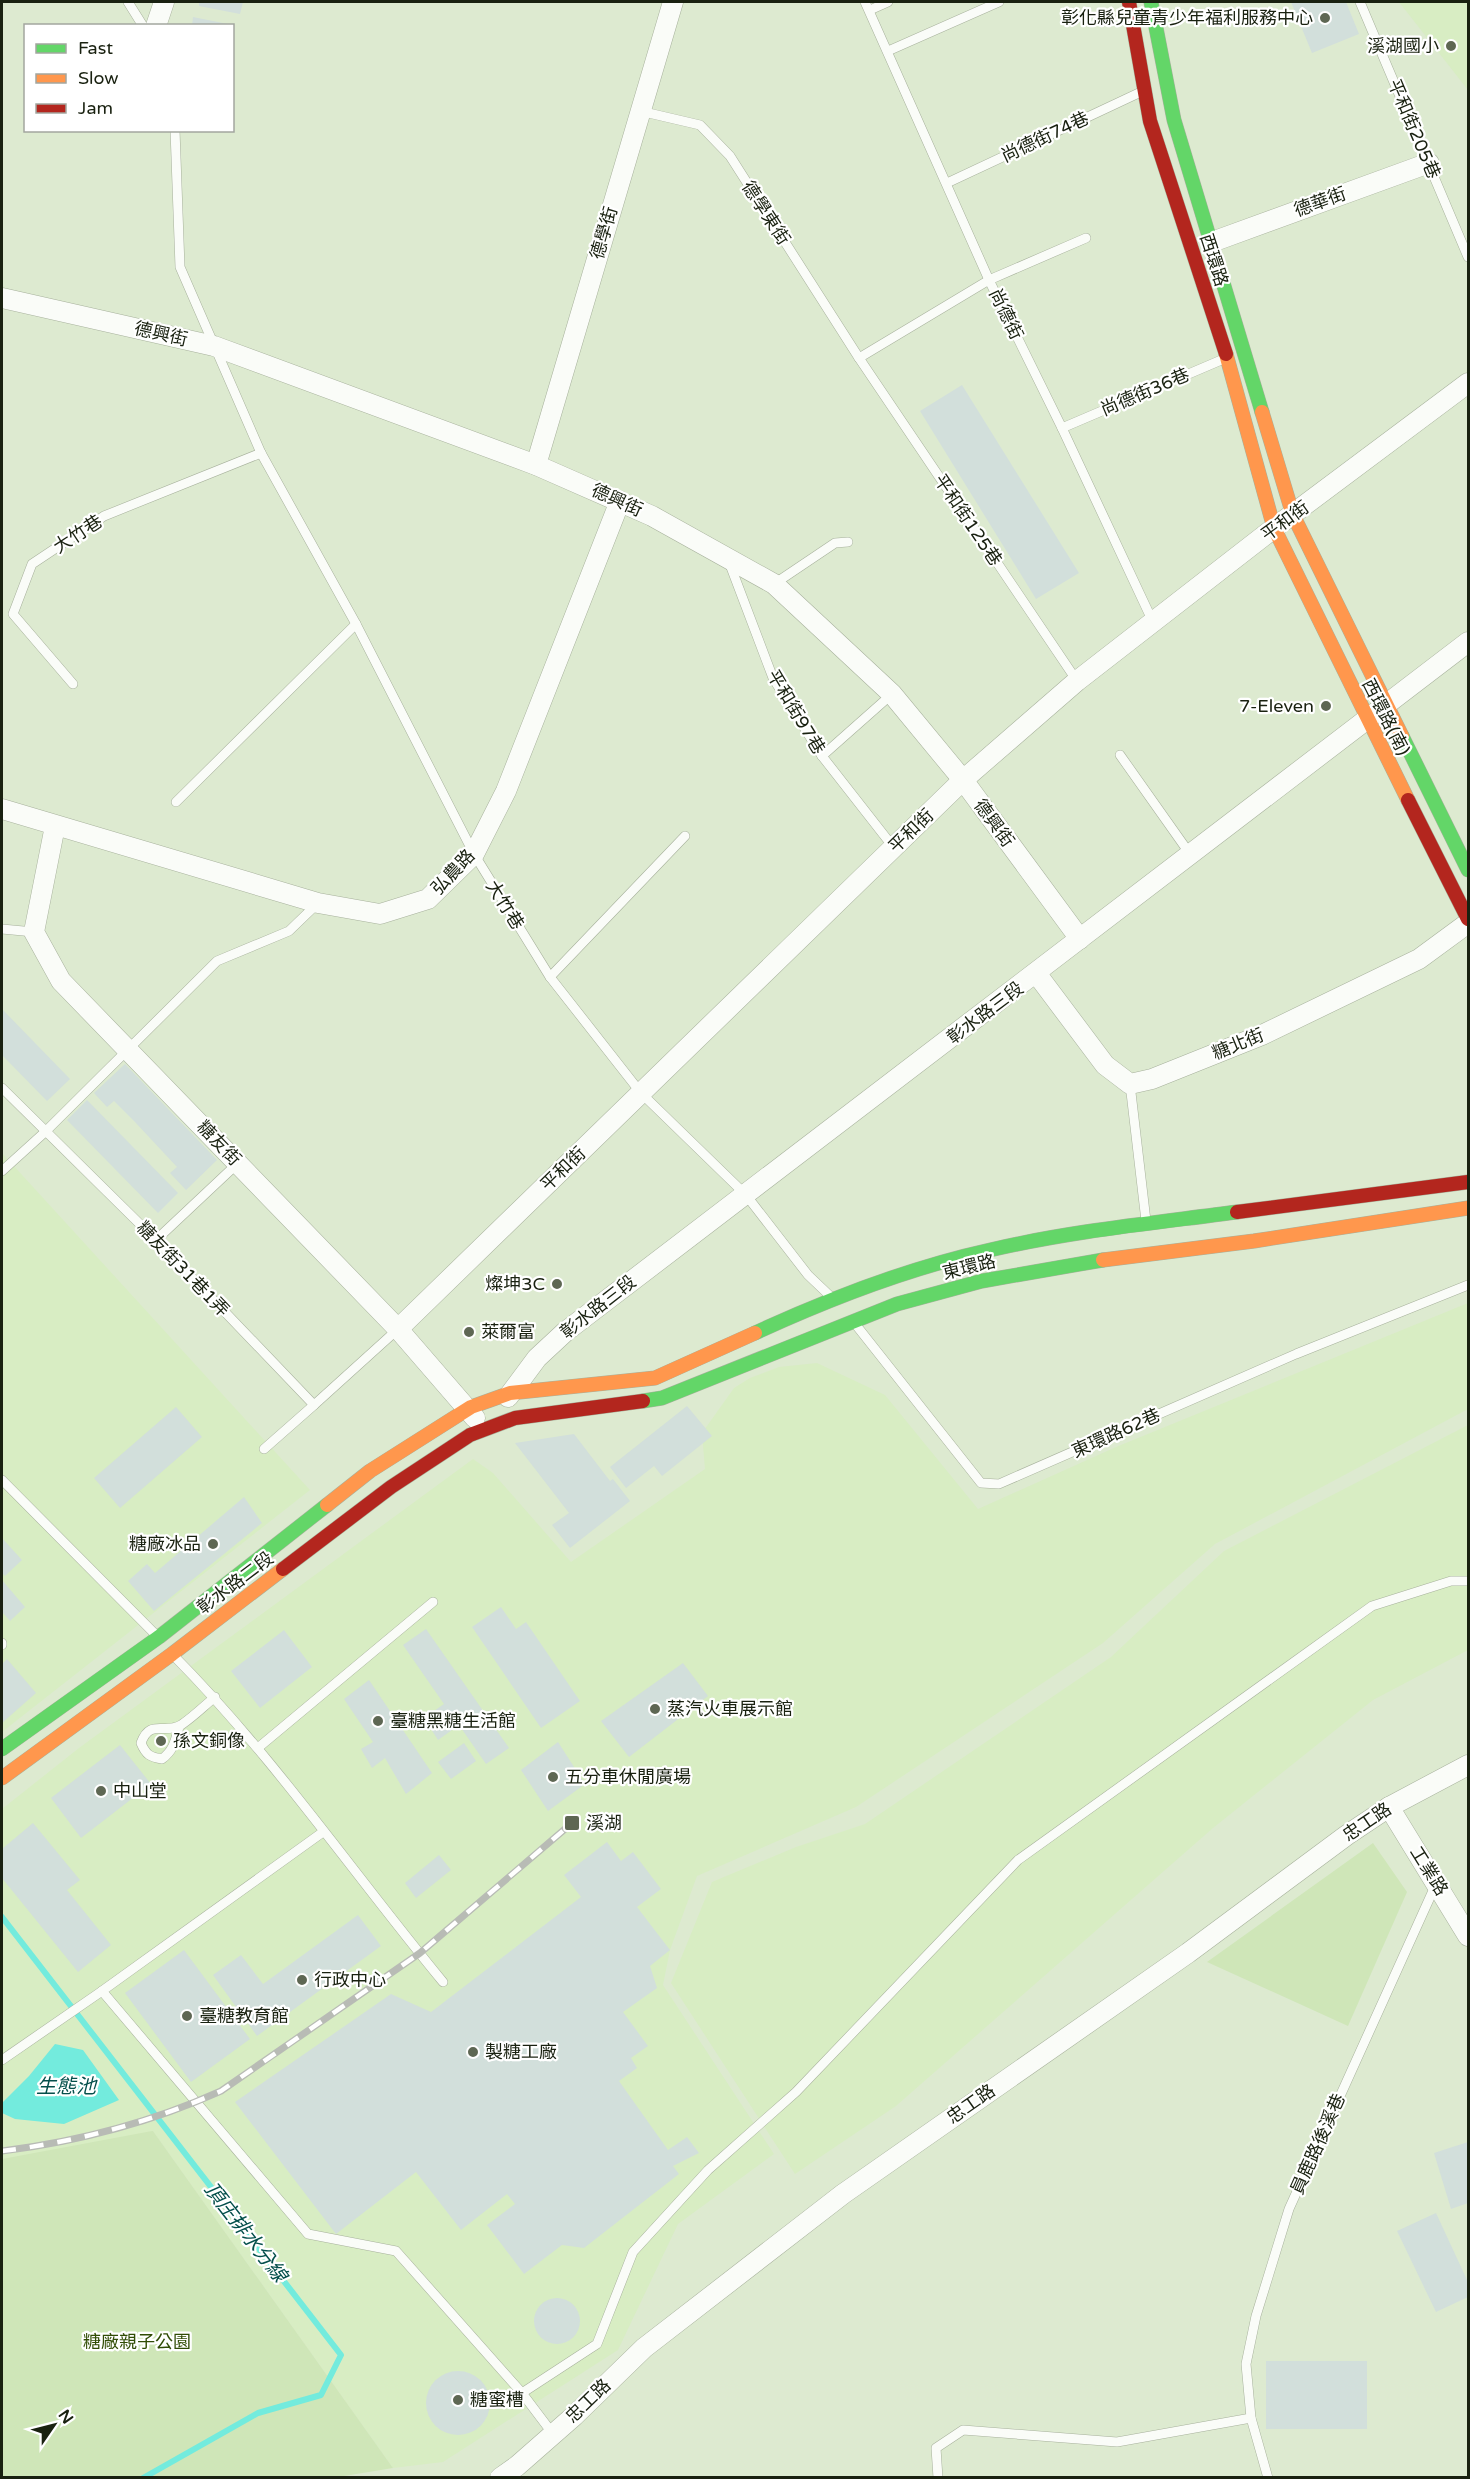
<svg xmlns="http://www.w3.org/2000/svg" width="1470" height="2479" viewBox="0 0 1470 2479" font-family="'Varela Round','Noto Sans TC',sans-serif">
  <rect width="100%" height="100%" fill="#ddead0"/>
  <g fill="#d8edc3">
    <polygon points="1399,2 1468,2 1468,90"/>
    <polygon points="2,1153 310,1490 2,1732"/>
    <polygon points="1468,1303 1468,1409 1215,1544 1103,1643 856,1807 697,1876 670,1950 663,1985 774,2154 678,2224 618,2350 443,2462 393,2468 153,2131 2,2170 2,1809 79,1748 473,1459 493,1473 571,1562 705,1469 702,1433 734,1388 750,1378 779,1367 817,1363 885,1395 978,1509 1116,1447"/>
    <polygon points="1468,1425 1468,1650 1373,1700 1213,1828 896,2106 795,2174 671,1983 712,1882 796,1847 865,1824 1111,1657 1224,1551"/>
  </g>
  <g fill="#cfe6b8">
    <polygon points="1373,1843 1407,1892 1348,2026 1207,1962"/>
    <polygon points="152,2131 153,2131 393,2468 332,2478 2,2477 2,2159"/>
  </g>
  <polygon fill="#73ebdd" points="55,2044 83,2050 119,2100 64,2124 15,2119 2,2113 2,2103 29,2076"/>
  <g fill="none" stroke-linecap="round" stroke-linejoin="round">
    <polyline stroke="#73ebdd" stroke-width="6" points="2,1917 341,2355 321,2395 258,2413 143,2478"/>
  </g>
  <g fill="#d2dfdb">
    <polygon points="199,2 243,2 240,14 199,6"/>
    <polygon points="1291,2 1346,2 1359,34 1312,53"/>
    <polygon points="193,17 228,24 228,26 192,26"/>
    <polygon points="962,385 1079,573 1036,599 920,411"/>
    <polygon points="2,1009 70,1079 47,1101 2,1055"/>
    <polygon points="125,1064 217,1160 186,1190 170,1173 177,1167 135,1122 114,1101 107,1107 94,1093"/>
    <polygon points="87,1100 178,1193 158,1213 67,1120"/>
    <polygon points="687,1406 712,1436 662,1476 654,1466 626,1488 610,1467"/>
    <polygon points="176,1407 202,1437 120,1508 94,1478"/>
    <polygon points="574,1434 610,1481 613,1479 630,1501 570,1548 552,1525 569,1513 515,1443"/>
    <polygon points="244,1497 262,1523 154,1611 128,1581 147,1564 155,1573"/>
    <polygon points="2,1538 22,1560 5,1576 2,1573"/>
    <polygon points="2,1580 25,1607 10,1621 2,1612"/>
    <polygon points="501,1607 516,1629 526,1622 580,1701 541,1728 472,1627"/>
    <polygon points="426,1629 509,1748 486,1764 459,1725 438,1740 424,1718 444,1704 403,1645"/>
    <polygon points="284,1630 312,1667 260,1708 231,1671"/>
    <polygon points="7,1659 36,1693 2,1723 2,1664"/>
    <polygon points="683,1663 708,1696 629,1757 601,1721"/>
    <polygon points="369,1680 432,1773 406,1794 385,1758 372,1768 361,1749 373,1742 344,1699"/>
    <polygon points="558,1742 585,1784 548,1811 521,1770"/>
    <polygon points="464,1743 476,1761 451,1779 438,1762"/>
    <polygon points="120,1745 151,1784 81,1838 51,1798"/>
    <polygon points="33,1823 80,1880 67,1890 111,1945 78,1972 2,1878 2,1849"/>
    <polygon points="607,1842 621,1861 633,1852 661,1889 637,1907 670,1950 650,1966 657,1988 623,2012 648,2046 631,2058 637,2068 619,2081 668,2150 687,2137 699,2153 673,2166 679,2174 584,2248 562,2245 524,2274 487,2225 515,2204 507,2194 461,2230 416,2172 336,2234 235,2102 391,1994 431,2012 581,1897 564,1875"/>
    <polygon points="439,1855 451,1870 416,1898 405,1883"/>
    <polygon points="358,1915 381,1946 257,2036 213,1975 241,1955 263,1984"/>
    <polygon points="184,1950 250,2039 191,2082 125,1993"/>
    <polygon points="1468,2142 1468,2203 1451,2209 1434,2153"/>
    <polygon points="1436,2213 1468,2282 1468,2297 1436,2312 1397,2231"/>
    <circle cx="557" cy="2321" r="23"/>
    <rect x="1266" y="2361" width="101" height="68"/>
    <circle cx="458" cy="2403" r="32"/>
  </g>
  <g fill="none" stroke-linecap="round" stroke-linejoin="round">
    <defs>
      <g id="lane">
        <polyline points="128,2 143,26"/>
        <polyline points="865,2 989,280 1062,428 1153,622"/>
        <polyline points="1360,2 1468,257"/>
        <polyline points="870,10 888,2"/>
        <polyline points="888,51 999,2"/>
        <polyline points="640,111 700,125 730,156 859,358 1077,681"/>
        <polyline points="175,130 180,267 261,453 356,624 474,854 550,977 641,1093 746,1195 808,1275 829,1295"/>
        <polyline points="947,183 1143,91"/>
        <polyline points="859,358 989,280 1086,238"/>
        <polyline points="1062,428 1226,358"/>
        <polyline points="729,562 773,678 822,756 894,848"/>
        <polyline points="774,584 835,543 848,542"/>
        <polyline points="73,684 13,614 32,564 104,516 261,453"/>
        <polyline points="1120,755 1190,854"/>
        <polyline points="822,756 892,694"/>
        <polyline points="176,802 356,624"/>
        <polyline points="2,929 34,932"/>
        <polyline points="550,977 685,836"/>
        <polyline points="1130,1084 1146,1221"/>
        <polyline points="2,1088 156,1240 314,1405 264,1449"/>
        <polyline points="2,1171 45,1132 217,961 289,931 318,903"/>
        <polyline points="156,1240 238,1163"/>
        <polyline points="856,1325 981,1483 999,1484 1296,1354 1468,1285"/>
        <polyline points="314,1405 398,1329"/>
        <polyline points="2,1480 155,1634"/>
        <polyline points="2,1643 2,1645"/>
        <path d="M174,1656C273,1756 353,1873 443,1982"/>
        <path d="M179,1727C175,1741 174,1750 162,1759C150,1757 146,1755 141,1743C150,1718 164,1735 181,1725C193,1717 204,1706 215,1697"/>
        <polyline points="259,1747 433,1602"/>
        <polyline points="323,1832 102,1991 308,2234 396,2251 522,2393 597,2344 633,2252 708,2170 796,2092 1018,1860 1372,1606 1451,1581 1468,1581"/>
        <polyline points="2,2060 102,1991"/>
        <polyline points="522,2393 553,2434"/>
        <polyline points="938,2478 936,2448 963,2430 1117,2442 1251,2418"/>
        <polyline points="1268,2478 1251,2418 1246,2364 1256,2316 1289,2209 1436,1884"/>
      </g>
      <g id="street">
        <polyline points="156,26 164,2"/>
        <polyline points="1212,242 1429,163"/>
        <polyline points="2,298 214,346 536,465 652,516 774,584 892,694 963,780 1080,939"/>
        <polyline points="536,465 673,2"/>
        <polyline points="2,809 318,903 380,914 428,899 474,854 506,791 620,501"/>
        <polyline points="55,826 34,932 61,981 398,1329 475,1418"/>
        <polyline points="1036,973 1105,1065 1130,1084 1152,1079 1262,1035 1419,959 1468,923"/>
        <polyline points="398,1329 963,780 1077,681 1274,528 1468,383"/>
        <polyline points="508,1397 537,1358 565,1332 1468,642"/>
        <polyline points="1389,1807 1468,1936"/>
        <polyline points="500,2478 517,2466 574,2416 644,2348 843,2194 1188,1953 1347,1835 1389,1807 1468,1765"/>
      </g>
      <g id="fast">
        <polyline points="1151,2 1174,120 1262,412"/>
        <polyline points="1402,736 1468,870"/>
        <path d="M755,1333C831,1298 908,1268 990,1250C1071,1231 1154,1223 1237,1212"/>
        <polyline points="643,1401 662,1398 897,1304 982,1281 1103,1260"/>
        <polyline points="2,1749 159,1637 327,1505"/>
      </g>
      <g id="slow">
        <polyline points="1226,354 1274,528 1408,800"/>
        <polyline points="1262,412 1293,515 1402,736"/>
        <polyline points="1103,1260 1254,1241 1468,1208"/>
        <polyline points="327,1505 370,1471 471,1407 510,1393 655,1378 755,1333"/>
        <polyline points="2,1778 172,1654 283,1569"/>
      </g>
      <g id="jam">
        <polyline points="1129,2 1150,121 1226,354"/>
        <polyline points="1408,800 1468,919"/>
        <polyline points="1237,1212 1468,1182"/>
        <polyline points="283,1569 391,1487 470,1435 515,1418 643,1401"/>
      </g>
    </defs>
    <use href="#lane" stroke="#a7b19c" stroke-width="10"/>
    <use href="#street" stroke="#a7b19c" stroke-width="21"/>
    <use href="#fast" stroke="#a7b19c" stroke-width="15"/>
    <use href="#slow" stroke="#a7b19c" stroke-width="15"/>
    <use href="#jam" stroke="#a7b19c" stroke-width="15"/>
    <use href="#lane" stroke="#fafcf8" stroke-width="9"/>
    <use href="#street" stroke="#fafcf8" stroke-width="20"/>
    <use href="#fast" stroke="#63d668" stroke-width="14"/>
    <use href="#slow" stroke="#ff974d" stroke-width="14"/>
    <use href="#jam" stroke="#b3261e" stroke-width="14"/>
    <defs>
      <path id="rail" d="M2,2151C76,2142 152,2122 221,2091L420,1953L572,1823"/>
    </defs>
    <use href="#rail" stroke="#b8bbb5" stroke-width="7"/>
    <use href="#rail" stroke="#fff" stroke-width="4.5" stroke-dasharray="14" stroke-linecap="butt"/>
  </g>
  <g fill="#5e6753" stroke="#fff" stroke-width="2">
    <circle cx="1325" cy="18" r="6"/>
    <circle cx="1451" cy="46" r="6"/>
    <circle cx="1326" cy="706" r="6"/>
    <circle cx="557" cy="1284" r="6"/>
    <circle cx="469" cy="1332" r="6"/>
    <circle cx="213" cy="1544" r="6"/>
    <circle cx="655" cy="1709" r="6"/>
    <circle cx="378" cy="1721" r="6"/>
    <circle cx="161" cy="1741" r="6"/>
    <circle cx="553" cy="1777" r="6"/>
    <circle cx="101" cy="1791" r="6"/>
    <rect x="564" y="1815" width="16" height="16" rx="3"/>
    <circle cx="302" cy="1980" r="6"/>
    <circle cx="187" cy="2016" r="6"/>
    <circle cx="473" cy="2052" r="6"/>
    <circle cx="458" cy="2400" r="6"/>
  </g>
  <g text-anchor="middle" stroke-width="4.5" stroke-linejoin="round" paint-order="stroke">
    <g font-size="18" fill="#192110" stroke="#fff" text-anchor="start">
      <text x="1313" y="24" text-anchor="end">彰化縣兒童青少年福利服務中心</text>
      <text x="1439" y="52" text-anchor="end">溪湖國小</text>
      <text x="1314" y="712" text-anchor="end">7-Eleven</text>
      <text x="545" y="1290" text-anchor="end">燦坤3C</text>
      <text x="481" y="1338">萊爾富</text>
      <text x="201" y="1550" text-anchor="end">糖廠冰品</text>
      <text x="667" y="1715">蒸汽火車展示館</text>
      <text x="390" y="1727">臺糖黑糖生活館</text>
      <text x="173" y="1747">孫文銅像</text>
      <text x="565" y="1783">五分車休閒廣場</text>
      <text x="113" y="1797">中山堂</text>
      <text x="586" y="1829">溪湖</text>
      <text x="314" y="1986">行政中心</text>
      <text x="199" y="2022">臺糖教育館</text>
      <text x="485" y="2058">製糖工廠</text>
      <text x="470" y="2406">糖蜜槽</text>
    </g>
    <g font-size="18" fill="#192110" stroke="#fff">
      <text transform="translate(1414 129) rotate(67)" y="6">平和街205巷</text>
      <text transform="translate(1045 137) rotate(-25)" y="6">尚德街74巷</text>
      <text transform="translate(1320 202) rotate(-20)" y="6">德華街</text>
      <text transform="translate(766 213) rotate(57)" y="6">德學東街</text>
      <text transform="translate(604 233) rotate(-74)" y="6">德學街</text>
      <text transform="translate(1214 260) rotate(72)" y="6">西環路</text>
      <text transform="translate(1006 314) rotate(64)" y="6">尚德街</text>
      <text transform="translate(161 334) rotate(13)" y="6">德興街</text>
      <text transform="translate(1145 392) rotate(-23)" y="6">尚德街36巷</text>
      <text transform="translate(617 500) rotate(24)" y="6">德興街</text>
      <text transform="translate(968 520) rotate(56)" y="6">平和街125巷</text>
      <text transform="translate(1285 521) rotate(-36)" y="6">平和街</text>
      <text transform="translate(78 534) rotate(-33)" y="6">大竹巷</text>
      <text transform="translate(796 712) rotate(59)" y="6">平和街97巷</text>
      <text transform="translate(1386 717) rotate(63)" y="6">西環路(南)</text>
      <text transform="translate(994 823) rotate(54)" y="6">德興街</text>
      <text transform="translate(911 831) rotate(-44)" y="6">平和街</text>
      <text transform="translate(453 872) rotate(-47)" y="6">弘農路</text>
      <text transform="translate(505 905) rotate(58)" y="6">大竹巷</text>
      <text transform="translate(985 1013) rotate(-37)" y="6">彰水路三段</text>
      <text transform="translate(1238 1044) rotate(-22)" y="6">糖北街</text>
      <text transform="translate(219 1143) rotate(46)" y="6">糖友街</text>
      <text transform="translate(563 1169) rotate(-44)" y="6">平和街</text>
      <text transform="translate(969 1267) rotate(-14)" y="6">東環路</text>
      <text transform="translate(183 1269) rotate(46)" y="6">糖友街31巷1弄</text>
      <text transform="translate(598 1307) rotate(-38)" y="6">彰水路三段</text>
      <text transform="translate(1116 1433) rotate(-24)" y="6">東環路62巷</text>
      <text transform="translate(235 1583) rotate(-37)" y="6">彰水路二段</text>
      <text transform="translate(1367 1822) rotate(-34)" y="6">忠工路</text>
      <text transform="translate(1429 1871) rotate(58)" y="6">工業路</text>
      <text transform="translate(971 2104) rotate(-35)" y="6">忠工路</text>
      <text transform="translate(1318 2144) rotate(-66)" y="6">員鹿路後溪巷</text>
      <text transform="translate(588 2401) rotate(-44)" y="6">忠工路</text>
    </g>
    <g font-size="18" fill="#304c05" stroke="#fff">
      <text x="137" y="2348">糖廠親子公園</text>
    </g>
    <g font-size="20" font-style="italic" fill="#044f4b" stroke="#fff">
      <text x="66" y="2093">生態池</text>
      <text transform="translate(246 2232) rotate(52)" y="7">頂庄排水分線</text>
    </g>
  </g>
  <rect width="1470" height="2479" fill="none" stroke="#192110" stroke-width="6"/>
  <rect x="24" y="24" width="210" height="108" fill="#ffffff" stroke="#a3a69f" stroke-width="1.5"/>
  <rect x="36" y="44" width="30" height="9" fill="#63d668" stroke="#a3a69f" stroke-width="1.5"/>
  <text x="78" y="54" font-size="18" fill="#192110">Fast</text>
  <rect x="36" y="74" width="30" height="9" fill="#ff974d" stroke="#a3a69f" stroke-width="1.5"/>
  <text x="78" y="84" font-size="18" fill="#192110">Slow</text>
  <rect x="36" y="104" width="30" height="9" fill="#b3261e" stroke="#a3a69f" stroke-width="1.5"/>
  <text x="78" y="114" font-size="18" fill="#192110">Jam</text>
  <g transform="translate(54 2425) rotate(55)" stroke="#ffffff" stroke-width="4.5" paint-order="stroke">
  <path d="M0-4.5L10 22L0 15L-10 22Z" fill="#192110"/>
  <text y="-9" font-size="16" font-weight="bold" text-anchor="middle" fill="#192110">N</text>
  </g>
</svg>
